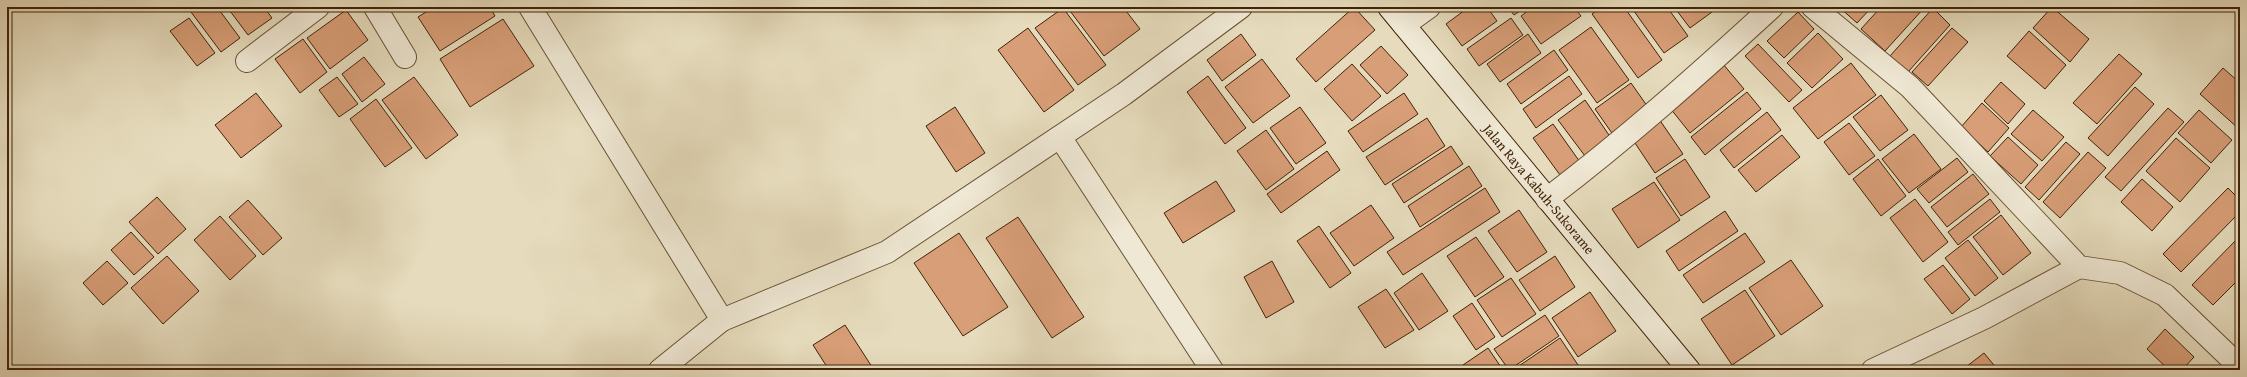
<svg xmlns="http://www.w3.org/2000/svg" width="2247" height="377" viewBox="0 0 2247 377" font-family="'Gentium Book Plus',serif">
  <rect width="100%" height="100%" fill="#e6dcbd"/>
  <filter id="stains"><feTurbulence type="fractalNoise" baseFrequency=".005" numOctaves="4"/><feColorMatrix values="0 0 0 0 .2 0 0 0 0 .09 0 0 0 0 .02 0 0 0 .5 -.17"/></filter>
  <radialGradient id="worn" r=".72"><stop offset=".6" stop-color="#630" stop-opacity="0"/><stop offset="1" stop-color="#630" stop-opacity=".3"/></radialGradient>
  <g fill="#d89e77" stroke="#402308">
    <polygon points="197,7 217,7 240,38 221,52 191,12"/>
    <polygon points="227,7 264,7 272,18 248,35"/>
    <polygon points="434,7 490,7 495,16 440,51 418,17"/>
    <polygon points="1067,7 1123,7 1140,29 1104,56"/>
    <polygon points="1354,7 1375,30 1316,82 1296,59"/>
    <polygon points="1469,7 1487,7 1497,21 1462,46 1446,24"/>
    <polygon points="1508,7 1526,7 1514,15"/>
    <polygon points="1533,7 1574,7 1581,16 1541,44 1521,16"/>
    <polygon points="1601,7 1624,7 1662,60 1638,78 1592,14"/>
    <polygon points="1631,7 1667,7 1688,36 1664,53"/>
    <polygon points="1674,7 1708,7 1712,12 1690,28"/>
    <polygon points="1839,7 1872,7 1857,23"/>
    <polygon points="1881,7 1925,7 1885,51 1861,29"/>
    <polygon points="2052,7 2089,39 2070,62 2033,28"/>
    <polygon points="1063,8 1106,65 1078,85 1035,28"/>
    <polygon points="1933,8 1950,25 1908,72 1890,56"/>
    <polygon points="346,10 368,40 330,69 307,38"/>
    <polygon points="1798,12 1814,29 1784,58 1767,41"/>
    <polygon points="189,18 215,53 197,66 170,31"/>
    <polygon points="1511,18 1523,35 1479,66 1467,49"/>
    <polygon points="503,19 534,66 470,107 440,59"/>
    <polygon points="1591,27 1629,80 1597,103 1559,50"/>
    <polygon points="1028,28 1074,90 1044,112 998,50"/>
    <polygon points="1952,28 1968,42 1928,86 1912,72"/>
    <polygon points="2029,31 2066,65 2045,89 2007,56"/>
    <polygon points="1818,33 1843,59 1812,88 1787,63"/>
    <polygon points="1241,34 1256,55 1222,81 1207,60"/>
    <polygon points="1528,34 1541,53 1500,82 1487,64"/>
    <polygon points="303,39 327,72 300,93 275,59"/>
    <polygon points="1758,44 1802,90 1789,102 1745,56"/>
    <polygon points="1381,46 1408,75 1387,94 1360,65"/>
    <polygon points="1554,50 1568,70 1521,104 1507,84"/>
    <polygon points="2119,54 2142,74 2097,124 2073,103"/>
    <polygon points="364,57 385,84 362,102 342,74"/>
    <polygon points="1262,59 1290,96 1253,123 1225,87"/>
    <polygon points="1851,63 1876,95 1818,139 1793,108"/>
    <polygon points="1352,64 1381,96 1352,121 1324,89"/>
    <polygon points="1723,64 1744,89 1690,133 1670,108"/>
    <polygon points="2223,68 2240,83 2239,129 2200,94"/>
    <polygon points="1208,76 1246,128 1225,144 1187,92"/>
    <polygon points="1569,76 1582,94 1536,128 1523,109"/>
    <polygon points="337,77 358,104 339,117 319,90"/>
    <polygon points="414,77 458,135 426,159 382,100"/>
    <polygon points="2001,82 2025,104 2008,124 1984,101"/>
    <polygon points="1631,83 1650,110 1614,136 1595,109"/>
    <polygon points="2135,87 2154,104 2108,156 2088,138"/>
    <polygon points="1747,92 1761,109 1705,155 1691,137"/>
    <polygon points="256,93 282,126 241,158 215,125"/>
    <polygon points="1404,93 1418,114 1363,152 1348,131"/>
    <polygon points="1881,95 1908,130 1880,151 1853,117"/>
    <polygon points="376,99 412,148 385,167 350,119"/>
    <polygon points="1585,100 1611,138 1585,156 1558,120"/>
    <polygon points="1982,103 2009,128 1988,152 1961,127"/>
    <polygon points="955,107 985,153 956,172 926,126"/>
    <polygon points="1300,107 1326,143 1296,164 1270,128"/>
    <polygon points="2168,108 2184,122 2121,191 2105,177"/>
    <polygon points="2033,110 2064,137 2042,161 2011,134"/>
    <polygon points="2199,110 2232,140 2211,163 2178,133"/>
    <polygon points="1767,112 1781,130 1734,168 1720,150"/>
    <polygon points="1427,118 1445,146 1385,185 1366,157"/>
    <polygon points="1659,119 1683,154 1655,173 1631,137"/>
    <polygon points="1849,123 1875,156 1849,175 1824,142"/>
    <polygon points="1553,124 1580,162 1560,175 1533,138"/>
    <polygon points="1266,130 1294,169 1266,190 1237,151"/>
    <polygon points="1914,134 1941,169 1909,193 1882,159"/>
    <polygon points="1782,135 1800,157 1756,192 1738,170"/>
    <polygon points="2008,137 2038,165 2021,184 1990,156"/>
    <polygon points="2176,138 2210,168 2180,202 2146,171"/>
    <polygon points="2066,142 2080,154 2039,200 2025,187"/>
    <polygon points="1451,146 1463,164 1404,203 1392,184"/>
    <polygon points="1327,151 1340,170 1281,213 1267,194"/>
    <polygon points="2088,152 2106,168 2060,218 2043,202"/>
    <polygon points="1957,158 1968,172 1929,203 1917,189"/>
    <polygon points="1685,159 1710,197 1681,216 1656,178"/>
    <polygon points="1878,159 1906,196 1881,216 1853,179"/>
    <polygon points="1469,166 1482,186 1420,227 1408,206"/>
    <polygon points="1973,174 1989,194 1947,227 1931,207"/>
    <polygon points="2142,179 2173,207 2152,231 2121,202"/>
    <polygon points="1216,181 1235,211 1183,243 1164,213"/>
    <polygon points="1654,182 1680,220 1638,248 1612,209"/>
    <polygon points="1485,188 1500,212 1403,275 1387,252"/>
    <polygon points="2228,188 2240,200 2240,212 2181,272 2163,254"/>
    <polygon points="157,197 186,229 158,254 129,222"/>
    <polygon points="1915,199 1948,242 1923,262 1890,218"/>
    <polygon points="1990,199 2000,212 1958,245 1948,232"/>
    <polygon points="248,200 282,238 263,255 229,217"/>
    <polygon points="1371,205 1394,238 1354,266 1330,233"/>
    <polygon points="1519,210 1547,252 1517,272 1488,231"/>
    <polygon points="1725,211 1738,231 1679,271 1666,251"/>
    <polygon points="2001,215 2031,253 2003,275 1973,237"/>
    <polygon points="220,216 256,256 230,280 194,240"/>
    <polygon points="1018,217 1084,317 1052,338 986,238"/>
    <polygon points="1319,226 1351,273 1330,288 1297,241"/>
    <polygon points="131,232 154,257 134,275 111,250"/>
    <polygon points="959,233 1008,307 963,336 914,263"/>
    <polygon points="1745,233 1765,262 1703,303 1683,275"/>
    <polygon points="2240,236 2240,278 2213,305 2192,285"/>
    <polygon points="1476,237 1504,277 1475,297 1447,256"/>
    <polygon points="1968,240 1998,278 1975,296 1945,258"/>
    <polygon points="167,256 199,291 163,324 131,288"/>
    <polygon points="1555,256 1575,287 1540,311 1519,280"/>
    <polygon points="1791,260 1823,306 1781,335 1749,288"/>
    <polygon points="107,261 128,283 103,305 83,283"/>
    <polygon points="1272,261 1294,302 1266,318 1244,277"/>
    <polygon points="1943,265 1970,299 1952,314 1924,279"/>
    <polygon points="1422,273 1448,311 1419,330 1394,293"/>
    <polygon points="1511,278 1536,314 1502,337 1477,300"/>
    <polygon points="1386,289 1414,330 1385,348 1358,307"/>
    <polygon points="1745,290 1775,336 1732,365 1701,319"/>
    <polygon points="1590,292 1616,331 1578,357 1552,318"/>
    <polygon points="1472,303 1495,337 1476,350 1453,316"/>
    <polygon points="1545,315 1559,336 1509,370 1494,349"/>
    <polygon points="845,325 874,370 829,370 813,345"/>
    <polygon points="2165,329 2194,357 2182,370 2169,370 2147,349"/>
    <polygon points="1560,338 1578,365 1571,370 1513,370"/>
    <polygon points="1488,348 1503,370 1463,370 1460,367"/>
    <polygon points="1984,353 1998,370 1962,370"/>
  </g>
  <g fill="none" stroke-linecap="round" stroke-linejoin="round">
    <defs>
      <g id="street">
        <polyline points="375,7 405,57"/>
        <polyline points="530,7 722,320"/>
        <polyline points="1813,7 1910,87 2079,267 2120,273 2165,295 2240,367"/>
        <polyline points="1404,25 1429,7"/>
        <polyline points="247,61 318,7"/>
        <polyline points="1060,137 1212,370"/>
        <path d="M1547,199C1626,139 1699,74 1772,7"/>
        <polyline points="660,370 722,320 887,252 1124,94 1241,7"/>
        <polyline points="1873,370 1984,318 2079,267"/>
      </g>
      <polyline id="secondary" points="1389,7 1689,370"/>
    </defs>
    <use href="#street" stroke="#6a5135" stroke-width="24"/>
    <use href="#secondary" stroke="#402308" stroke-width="24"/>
    <use href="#street" stroke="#efe8d4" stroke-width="22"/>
    <use href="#secondary" stroke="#efe8d4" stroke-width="22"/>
  </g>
  <g text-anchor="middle" stroke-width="3" stroke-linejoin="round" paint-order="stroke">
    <g font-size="14" fill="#402308" stroke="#efe8d4">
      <text transform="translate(1539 189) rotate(50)" y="5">Jalan Raya Kabuh-Sukorame</text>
    </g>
  </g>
  <rect width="2247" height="377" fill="none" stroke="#e6dcbd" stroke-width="24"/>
  <rect x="8" y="8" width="2231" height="361" fill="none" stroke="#402308" stroke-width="2"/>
  <rect x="12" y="12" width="2223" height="353" fill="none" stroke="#402308"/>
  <rect width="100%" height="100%" filter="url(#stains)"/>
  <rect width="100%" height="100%" fill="url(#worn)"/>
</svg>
